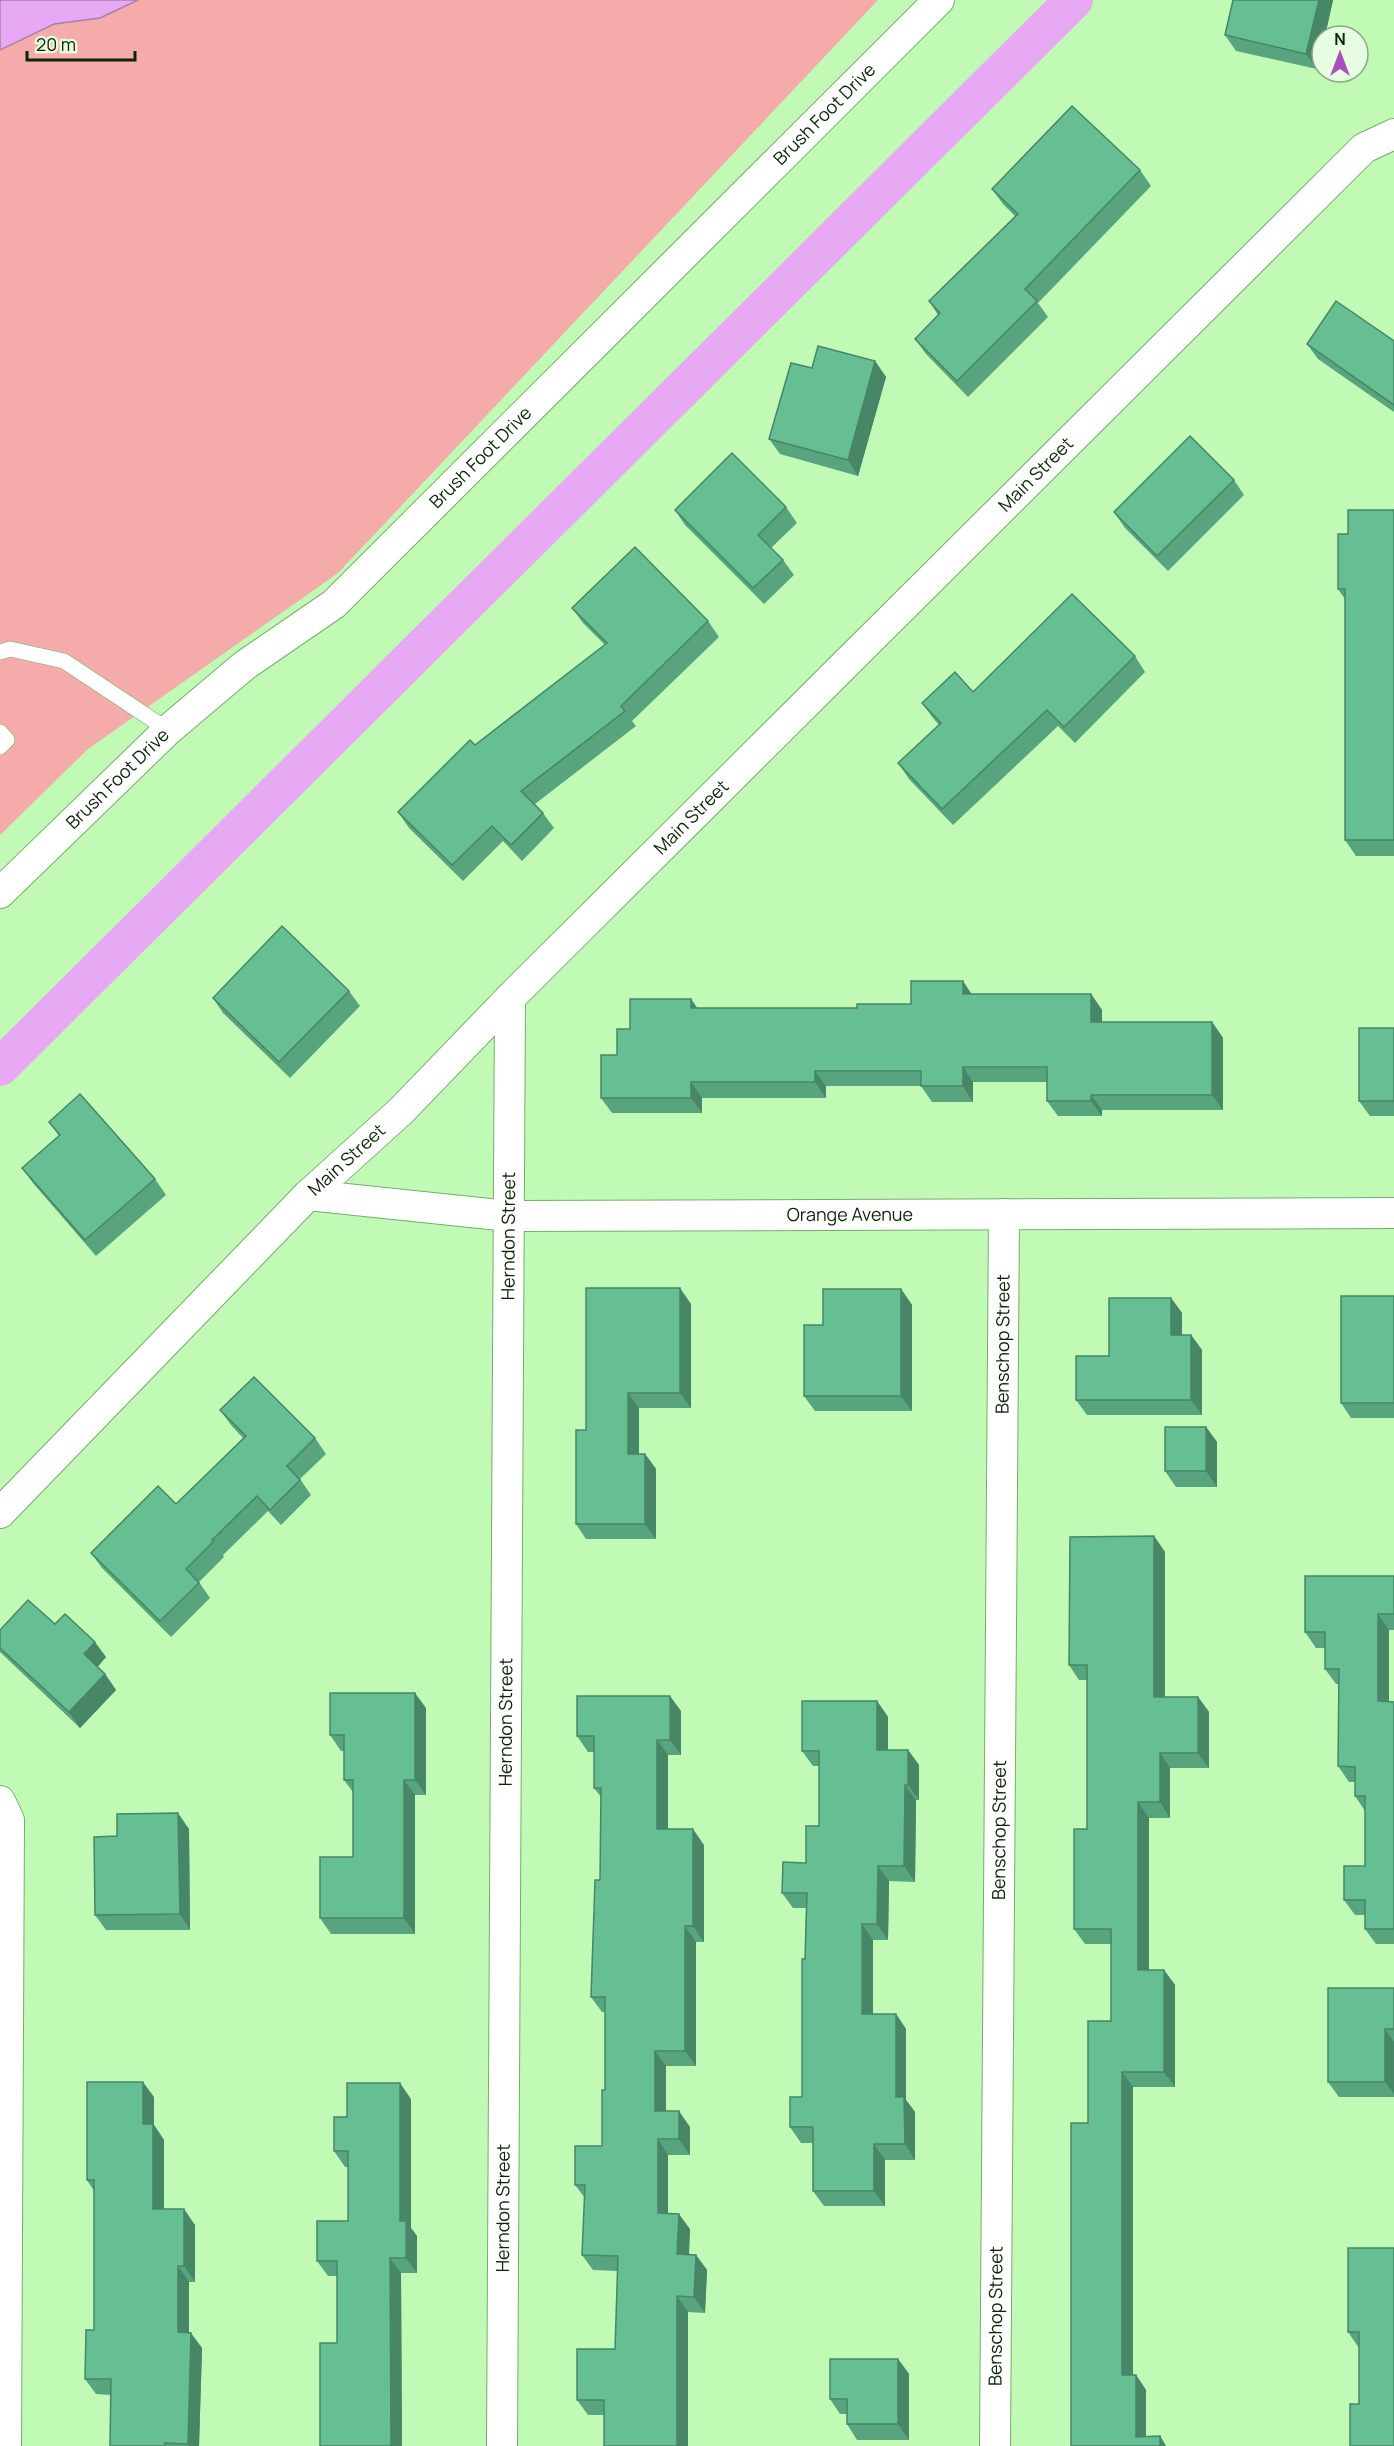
<svg xmlns="http://www.w3.org/2000/svg" width="1394" height="2446" viewBox="0 0 1394 2446" font-family="Manrope,sans-serif">
  <rect width="100%" height="100%" fill="#c0fab5"/>
  <polygon fill="#f4aba9" points="0,0 878,0 338,573 88,749 0,835"/>
  <polygon fill="#e7a9f4" stroke="#a681ae" stroke-width="1.5" points="0,0 138,0 100,18 54,24 0,50"/>
  <g fill="none" stroke-linecap="round" stroke-linejoin="round">
    <polyline stroke="#e7a9f4" stroke-width="38" points="0,1067 1074,0"/>
    <defs>
      <g id="service">
        <polyline points="0,652 10,649 64,661 168,730"/>
        <polyline points="0,732 7,740 0,747"/>
      </g>
      <g id="minor">
        <path id="s1" d="M0,893L168,730L245,665L334,604L939,0"/>
        <path id="s2" d="M308,1195L509,1216L1394,1213"/>
        <path id="s3" d="M0,1513L308,1195L401,1111L510,998L1364,148L1394,134"/>
        <polyline points="0,1801 9,1820 6,2446"/>
        <path id="s4" d="M502,2446L510,998"/>
        <path id="s5" d="M995,2446L1004,1214"/>
      </g>
    </defs>
    <use href="#service" stroke="#76ad6c" stroke-width="16"/>
    <use href="#minor" stroke="#76ad6c" stroke-width="32"/>
    <use href="#service" stroke="#fff" stroke-width="15"/>
    <use href="#minor" stroke="#fff" stroke-width="30"/>
  </g>
  <g fill="#57a47e">
    <polygon points="1233,0 1333,0 1325,36 1322,36 1317,69 1236,51 1225,35"/>
    <polygon points="1140,170 1151,186 1038,303 1048,317 968,397 926,354 915,339 938,315 929,301 1015,216 1003,204 992,189"/>
    <polygon points="1394,341 1394,412 1318,359 1307,344"/>
    <polygon points="875,361 886,377 858,476 780,454 769,439 812,368"/>
    <polygon points="1234,480 1244,495 1168,571 1125,528 1114,512"/>
    <polygon points="786,507 797,523 771,548 783,560 794,575 764,604 685,525 675,510"/>
    <polygon points="1394,510 1394,856 1356,856 1345,840 1345,599 1338,589"/>
    <polygon points="572,608 708,621 719,637 632,721 636,726 535,804 543,813 554,828 522,861 503,841 463,881 409,828 398,812 475,745 605,645 583,623"/>
    <polygon points="1135,656 1145,672 1075,743 1058,726 953,825 909,779 898,763 939,725 933,718 922,703"/>
    <polygon points="349,991 360,1006 290,1078 223,1013 213,998"/>
    <polygon points="972,994 1091,994 1102,1010 1102,1022 1212,1022 1223,1038 1223,1110 1102,1110 1102,1116 1058,1116 1047,1101 1047,1082 973,1082 973,1102 932,1102 921,1086 826,1086 826,1098 702,1098 702,1113 612,1113 601,1098 617,1055 630,1029 691,999 697,1008 857,1008 911,1004"/>
    <polygon points="1394,1028 1394,1116 1370,1116 1359,1101"/>
    <polygon points="49,1122 155,1179 166,1195 96,1256 33,1183 22,1168 59,1136"/>
    <polygon points="901,1289 912,1305 912,1411 815,1411 804,1396 823,1325"/>
    <polygon points="1394,1296 1394,1418 1351,1418 1341,1403"/>
    <polygon points="1171,1298 1182,1313 1182,1335 1191,1335 1202,1350 1202,1415 1087,1415 1076,1400 1109,1356"/>
    <polygon points="691,1304 691,1408 639,1408 639,1454 645,1454 656,1469 656,1539 586,1539 576,1524 586,1430"/>
    <polygon points="220,1410 315,1438 326,1454 300,1479 311,1495 281,1525 268,1511 223,1555 224,1557 199,1582 210,1598 171,1637 102,1568 91,1553 176,1504 243,1438 231,1425"/>
    <polygon points="1206,1427 1217,1442 1217,1487 1176,1487 1165,1471"/>
    <polygon points="1154,1536 1165,1552 1165,1697 1198,1697 1209,1712 1209,1768 1170,1768 1170,1818 1149,1818 1149,1970 1164,1970 1175,1985 1175,2087 1133,2087 1133,2375 1136,2375 1146,2390 1146,2437 1160,2436 1166,2446 1071,2446 1088,2123 1111,2021 1111,1944 1085,1944 1074,1929 1087,1829 1087,1680 1079,1680 1069,1665"/>
    <polygon points="1394,1576 1394,1630 1389,1630 1389,1702 1394,1702 1394,1944 1376,1944 1365,1929 1365,1915 1355,1915 1344,1900 1365,1866 1365,1811 1355,1796 1355,1782 1349,1782 1338,1766 1339,1684 1336,1684 1325,1669 1325,1648 1316,1648 1305,1632"/>
    <polygon points="55,1624 106,1657 97,1667 105,1674 116,1690 80,1728 0,1652 0,1630"/>
    <polygon points="877,1701 888,1717 888,1750 908,1750 919,1765 919,1800 916,1800 915,1882 889,1881 888,1940 873,1940 873,2014 896,2014 906,2029 906,2100 915,2112 915,2160 885,2160 885,2206 824,2206 813,2191 813,2143 801,2143 790,2127 802,2097 806,1908 793,1908 782,1893 806,1863 819,1826 819,1766 813,1766 802,1751"/>
    <polygon points="426,1708 426,1795 415,1795 415,1934 331,1934 320,1918 353,1857 353,1792 344,1780 344,1751 341,1751 330,1735"/>
    <polygon points="681,1711 681,1755 668,1755 668,1829 704,1845 704,1942 696,1942 696,2066 666,2066 666,2111 690,2127 690,2155 668,2155 668,2213 690,2229 689,2255 696,2255 707,2270 705,2313 688,2312 688,2446 604,2415 588,2415 577,2400 615,2349 618,2271 593,2270 582,2255 585,2198 575,2185 602,2146 605,2090 605,2012 602,2012 591,1997 600,1880 601,1797 594,1788 594,1752 588,1752 577,1736"/>
    <polygon points="189,1829 190,1930 106,1930 95,1915"/>
    <polygon points="1394,1988 1394,2097 1339,2097 1328,2082"/>
    <polygon points="154,2097 154,2125 164,2140 164,2209 195,2225 195,2282 189,2282 189,2333 202,2348 199,2446 110,2446 111,2395 96,2394 85,2379 94,2330 94,2191 87,2180"/>
    <polygon points="411,2099 411,2228 417,2236 417,2273 401,2273 402,2446 320,2446 337,2343 337,2276 328,2276 317,2261 348,2221 348,2167 345,2167 334,2151 347,2117"/>
    <polygon points="1394,2248 1359,2404 1359,2348 1348,2332"/>
    <polygon points="898,2359 909,2374 909,2440 857,2440 847,2424 847,2414 840,2414 830,2399"/>
  </g>
  <g fill="#478667">
    <polygon points="1319,0 1333,0 1325,36 1322,36 1322,48 1317,69 1306,54"/>
    <polygon points="875,361 886,377 858,476 848,460"/>
    <polygon points="963,981 973,996 963,994"/>
    <polygon points="1091,994 1102,1010 1102,1038 1091,1022"/>
    <polygon points="691,999 702,1015 691,1008"/>
    <polygon points="1212,1022 1223,1038 1223,1110 1212,1095"/>
    <polygon points="963,1067 973,1082 973,1102 963,1086"/>
    <polygon points="815,1071 826,1086 826,1098 815,1082"/>
    <polygon points="691,1082 702,1098 702,1113 691,1098"/>
    <polygon points="1091,1095 1102,1110 1102,1116 1091,1101"/>
    <polygon points="680,1288 691,1304 691,1408 680,1393"/>
    <polygon points="901,1289 912,1305 912,1411 901,1396"/>
    <polygon points="1171,1298 1182,1313 1182,1350 1171,1335"/>
    <polygon points="1191,1335 1202,1350 1202,1415 1191,1400"/>
    <polygon points="628,1393 639,1408 639,1469 628,1454"/>
    <polygon points="1206,1427 1217,1442 1217,1487 1206,1471"/>
    <polygon points="645,1454 656,1469 656,1539 645,1524"/>
    <polygon points="1154,1536 1165,1552 1165,1712 1154,1697"/>
    <polygon points="1378,1614 1389,1630 1389,1717 1378,1701"/>
    <polygon points="95,1642 106,1657 95,1670 84,1654"/>
    <polygon points="105,1674 116,1690 80,1728 69,1712"/>
    <polygon points="415,1693 426,1708 426,1795 415,1780"/>
    <polygon points="670,1696 681,1711 681,1755 670,1740"/>
    <polygon points="1198,1697 1209,1712 1209,1768 1198,1753"/>
    <polygon points="877,1701 888,1717 888,1765 877,1750"/>
    <polygon points="657,1740 668,1755 668,1844 657,1829"/>
    <polygon points="908,1750 919,1765 919,1800 908,1785"/>
    <polygon points="1160,1753 1170,1768 1170,1818 1160,1802"/>
    <polygon points="404,1780 415,1795 415,1934 404,1918"/>
    <polygon points="905,1785 916,1800 915,1882 904,1866"/>
    <polygon points="1138,1802 1149,1818 1149,1985 1138,1970"/>
    <polygon points="178,1813 189,1829 190,1930 180,1914"/>
    <polygon points="693,1829 704,1845 704,1942 693,1926"/>
    <polygon points="878,1866 889,1881 888,1940 877,1924"/>
    <polygon points="862,1924 873,1940 873,2029 862,2014"/>
    <polygon points="685,1926 696,1942 696,2066 685,2051"/>
    <polygon points="1164,1970 1175,1985 1175,2087 1164,2072"/>
    <polygon points="896,2014 906,2029 906,2100 915,2112 915,2160 905,2144 896,2097"/>
    <polygon points="1385,2029 1394,2042 1394,2094 1385,2082"/>
    <polygon points="655,2051 666,2066 666,2127 655,2111"/>
    <polygon points="1122,2072 1133,2087 1133,2390 1122,2375"/>
    <polygon points="143,2082 154,2097 154,2125 164,2140 164,2225 153,2209 143,2124"/>
    <polygon points="400,2083 411,2099 411,2228 417,2236 417,2273 406,2258 400,2221"/>
    <polygon points="679,2111 690,2127 690,2155 679,2139"/>
    <polygon points="658,2139 668,2155 668,2228 658,2213"/>
    <polygon points="874,2144 885,2160 885,2206 874,2191"/>
    <polygon points="184,2209 195,2225 195,2282 184,2266"/>
    <polygon points="679,2214 690,2229 688,2270 677,2254"/>
    <polygon points="696,2255 707,2270 705,2313 694,2297"/>
    <polygon points="390,2258 401,2273 402,2446 391,2446"/>
    <polygon points="178,2266 189,2282 189,2348 178,2332"/>
    <polygon points="677,2296 688,2312 688,2446 677,2446"/>
    <polygon points="191,2333 202,2348 199,2446 189,2446 188,2444"/>
    <polygon points="898,2359 909,2374 909,2440 898,2424"/>
    <polygon points="1136,2375 1146,2390 1146,2446 1136,2437"/>
    <polygon points="1160,2436 1166,2446 1160,2446"/>
  </g>
  <g fill="#65bf93" stroke="#478667" stroke-width="1.5">
    <polygon points="1233,0 1319,0 1306,54 1225,35"/>
    <polygon points="1072,106 1140,170 1025,289 1037,301 957,381 915,339 940,313 929,301 1018,214 992,189"/>
    <polygon points="1336,301 1394,341 1394,405 1307,344"/>
    <polygon points="818,346 875,361 848,460 769,439 791,363 812,368"/>
    <polygon points="1190,436 1234,480 1157,556 1114,512"/>
    <polygon points="732,453 786,507 758,535 783,560 753,588 675,510"/>
    <polygon points="1348,510 1394,510 1394,840 1345,840 1345,589 1338,589 1338,534 1348,534"/>
    <polygon points="635,547 708,621 621,706 625,711 521,791 543,813 511,845 492,826 452,865 398,812 470,740 475,745 607,643 572,608"/>
    <polygon points="1072,594 1135,656 1064,727 1047,710 942,809 898,763 941,723 922,703 955,672 973,692"/>
    <polygon points="282,926 349,991 279,1062 213,998"/>
    <polygon points="911,981 963,981 963,994 1091,994 1091,1022 1212,1022 1212,1095 1091,1095 1091,1101 1047,1101 1047,1067 963,1067 963,1086 921,1086 921,1071 815,1071 815,1082 691,1082 691,1098 601,1098 601,1055 617,1055 617,1029 630,1029 630,999 691,999 691,1008 857,1008 857,1004 911,1004"/>
    <rect x="1359" y="1028" width="35" height="73"/>
    <polygon points="80,1094 155,1179 85,1240 22,1168 60,1135 49,1122"/>
    <polygon points="586,1288 680,1288 680,1393 628,1393 628,1454 645,1454 645,1524 576,1524 576,1430 586,1430"/>
    <polygon points="823,1289 901,1289 901,1396 804,1396 804,1325 823,1325"/>
    <rect x="1341" y="1296" width="53" height="107"/>
    <polygon points="1109,1298 1171,1298 1171,1335 1191,1335 1191,1400 1076,1400 1076,1356 1109,1356"/>
    <polygon points="254,1377 315,1438 287,1466 300,1480 270,1510 257,1496 212,1540 214,1541 186,1569 199,1583 160,1621 91,1553 158,1486 176,1504 246,1436 220,1410"/>
    <rect x="1165" y="1427" width="41" height="44"/>
    <polygon points="1154,1536 1154,1697 1198,1697 1198,1753 1160,1753 1160,1802 1138,1802 1138,1970 1164,1970 1164,2072 1122,2072 1122,2375 1136,2375 1136,2437 1160,2436 1160,2446 1071,2446 1071,2123 1088,2123 1088,2021 1111,2021 1111,1929 1074,1929 1074,1829 1087,1829 1087,1665 1069,1665 1070,1537"/>
    <polygon points="1305,1576 1394,1576 1394,1614 1378,1614 1378,1701 1394,1702 1394,1929 1365,1929 1365,1900 1344,1900 1344,1866 1365,1866 1365,1796 1355,1796 1355,1767 1338,1766 1339,1669 1325,1669 1325,1632 1305,1632"/>
    <polygon points="28,1600 55,1624 65,1614 95,1642 84,1654 105,1674 69,1712 0,1648 0,1630"/>
    <polygon points="330,1693 415,1693 415,1780 404,1780 404,1918 320,1918 320,1857 353,1857 353,1780 344,1780 344,1735 330,1735"/>
    <polygon points="577,1696 670,1696 670,1740 657,1740 657,1829 693,1829 693,1926 685,1926 685,2051 655,2051 655,2111 679,2111 679,2139 658,2139 658,2213 679,2214 677,2254 696,2255 694,2297 677,2296 677,2446 604,2446 604,2400 577,2400 577,2349 615,2349 618,2256 582,2255 585,2185 575,2185 575,2146 602,2146 602,2090 605,2090 605,1997 591,1997 595,1880 600,1880 601,1788 594,1788 594,1736 577,1736"/>
    <polygon points="802,1701 877,1701 877,1750 908,1750 908,1785 905,1785 904,1866 878,1866 877,1924 862,1924 862,2014 896,2014 896,2097 904,2097 905,2144 874,2144 874,2191 813,2191 813,2127 790,2127 790,2097 802,2097 802,1959 805,1959 807,1893 782,1893 783,1862 806,1863 806,1826 819,1826 819,1751 802,1751"/>
    <polygon points="178,1813 180,1914 95,1915 94,1837 117,1836 117,1814"/>
    <polygon points="1328,1988 1394,1988 1394,2029 1385,2029 1385,2082 1328,2082"/>
    <polygon points="87,2082 143,2082 143,2124 153,2124 153,2209 184,2209 184,2266 178,2266 178,2332 191,2333 188,2444 165,2443 165,2446 110,2446 111,2379 85,2379 86,2330 94,2330 94,2180 87,2180"/>
    <polygon points="347,2083 400,2083 400,2221 406,2221 406,2258 390,2258 391,2446 320,2446 320,2343 337,2343 337,2261 317,2261 317,2221 348,2221 348,2151 334,2151 334,2117 347,2117"/>
    <polygon points="1348,2248 1394,2248 1394,2446 1350,2446 1350,2404 1359,2404 1359,2332 1348,2332"/>
    <polygon points="830,2359 898,2359 898,2424 847,2424 847,2399 830,2399"/>
  </g>
  <g text-anchor="middle" stroke-width="4.5" stroke-linejoin="round" paint-order="stroke">
    <g font-size="18" fill="#0e240a" stroke="#e6fde1">
      <text dy="6" stroke="none"><textPath href="#s1" startOffset="1136">Brush Foot Drive</textPath></text>
      <text dy="6" stroke="none"><textPath href="#s1" startOffset="650">Brush Foot Drive</textPath></text>
      <text dy="6" stroke="none"><textPath href="#s3" startOffset="1467">Main Street</textPath></text>
      <text dy="6" stroke="none"><textPath href="#s1" startOffset="164">Brush Foot Drive</textPath></text>
      <text dy="6" stroke="none"><textPath href="#s3" startOffset="981">Main Street</textPath></text>
      <text dy="6" stroke="none"><textPath href="#s3" startOffset="495">Main Street</textPath></text>
      <text dy="6" stroke="none"><textPath href="#s2" startOffset="543">Orange Avenue</textPath></text>
      <text dy="6" stroke="none"><textPath href="#s4" startOffset="1210">Herndon Street</textPath></text>
      <text dy="6" stroke="none"><textPath href="#s5" startOffset="1102">Benschop Street</textPath></text>
      <text dy="6" stroke="none"><textPath href="#s4" startOffset="724">Herndon Street</textPath></text>
      <text dy="6" stroke="none"><textPath href="#s5" startOffset="616">Benschop Street</textPath></text>
      <text dy="6" stroke="none"><textPath href="#s4" startOffset="238">Herndon Street</textPath></text>
      <text dy="6" stroke="none"><textPath href="#s5" startOffset="130">Benschop Street</textPath></text>
    </g>
  </g>
  <g transform="translate(1340 54)"><circle r="28" fill="#e6fde1" stroke="#90a68b" stroke-width="1.5"/>
  <path d="M0-4.5L10 22L0 15L-10 22Z" fill="#aa50bc"/>
  <text y="-9" font-size="16" font-weight="bold" text-anchor="middle" fill="#0e240a">N</text>
  </g>
  <path d="M27 51v9h108v-9" fill="none" stroke="#0e240a" stroke-width="3"/>
  <text x="36" y="51" font-size="18" fill="#0e240a" stroke="#e6fde1" stroke-width="4.5" paint-order="stroke">20 m</text>
</svg>
